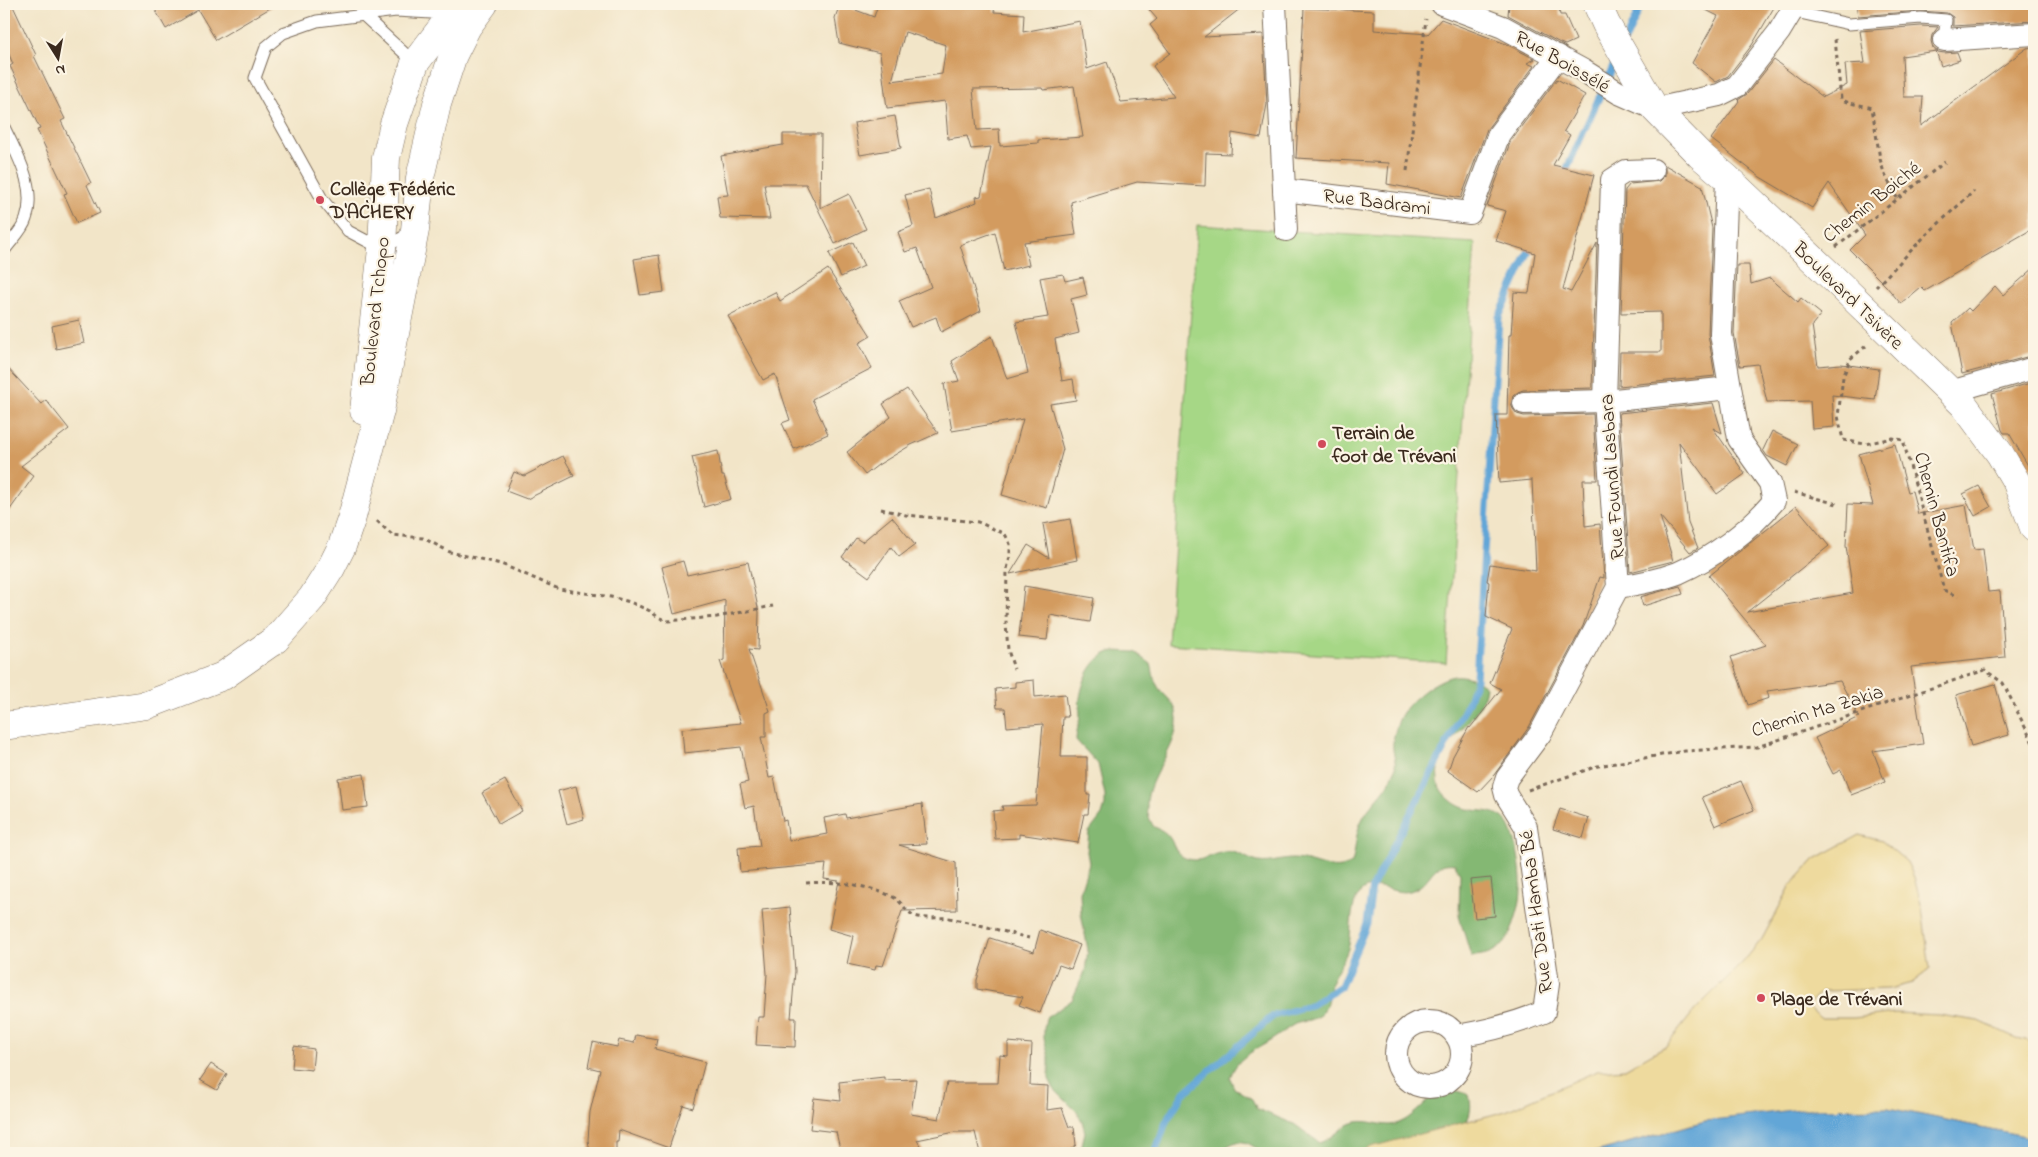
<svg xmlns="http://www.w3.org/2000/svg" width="2038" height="1157" viewBox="0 0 2038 1157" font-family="'Indie Flower',sans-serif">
  <rect width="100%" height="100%" fill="#fcf5e5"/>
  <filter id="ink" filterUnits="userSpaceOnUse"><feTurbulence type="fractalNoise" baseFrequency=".02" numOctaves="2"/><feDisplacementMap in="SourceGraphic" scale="10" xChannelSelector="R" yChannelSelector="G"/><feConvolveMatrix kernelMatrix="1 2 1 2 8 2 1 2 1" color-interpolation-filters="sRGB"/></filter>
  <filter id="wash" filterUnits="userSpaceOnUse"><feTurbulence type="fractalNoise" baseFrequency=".0096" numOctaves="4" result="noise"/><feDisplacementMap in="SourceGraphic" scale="20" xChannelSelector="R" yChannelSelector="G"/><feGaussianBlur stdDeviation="1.12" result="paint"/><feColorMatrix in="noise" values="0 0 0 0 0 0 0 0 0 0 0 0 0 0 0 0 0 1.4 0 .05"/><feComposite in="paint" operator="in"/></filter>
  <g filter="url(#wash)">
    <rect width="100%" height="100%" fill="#f2e5c8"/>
    <polygon fill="#a6d786" stroke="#708052" points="1197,225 1475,243 1446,663 1168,644"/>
    <path fill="#84b873" stroke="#607148" d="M1114,651L1135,652L1151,664C1153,670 1153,677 1156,683C1162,697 1176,699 1177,718C1179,756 1129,789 1154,827C1179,835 1168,853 1188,859C1204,864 1218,849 1233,852C1242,854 1249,860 1258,862C1270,864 1281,859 1292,859C1315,859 1330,875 1352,863C1356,850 1355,835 1361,822C1369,803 1388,792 1394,772C1397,763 1394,758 1393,749C1392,740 1396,728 1399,720C1406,702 1437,678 1455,676C1467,675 1477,679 1486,687C1482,724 1432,741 1438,781C1439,788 1442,792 1447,797C1468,818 1485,805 1502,817C1516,826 1522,873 1521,889C1521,903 1516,917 1512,929C1505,948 1490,956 1471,956L1459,916L1460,874L1455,864C1430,860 1432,885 1410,891C1394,896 1374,877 1360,893C1349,907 1352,929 1349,945C1346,959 1336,969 1331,983C1328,991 1329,1004 1323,1012C1316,1020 1304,1021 1295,1024C1287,1028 1280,1035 1273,1039C1255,1051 1237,1056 1230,1078L1234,1088L1252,1099L1257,1109L1294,1124L1320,1143C1333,1139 1342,1125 1356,1122C1371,1119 1385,1129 1399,1123C1426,1112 1432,1078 1469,1095C1472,1106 1471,1114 1465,1125L1386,1153H1261C1245,1137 1235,1139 1218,1153H1080L1085,1132L1082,1121L1077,1112L1054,1089L1049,1079V1058L1044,1038V1028L1046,1018L1072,1000L1085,971L1088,950L1081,913L1080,892L1089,863L1087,852L1089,832L1102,815L1105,805V795L1098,764L1076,740C1076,732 1079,725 1080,717C1080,711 1079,704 1080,698C1083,678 1094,655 1114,651Z"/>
    <polygon fill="#eeda9e" stroke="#94825e" points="1859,835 1882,841 1907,862 1914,877 1922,908 1930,969 1912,983 1889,989 1822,991 1807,1005 1820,1018 1854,1018 1895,1013 1939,1015 1979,1021 2016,1038 2034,1042 2034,1138 1888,1108 1705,1121 1592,1153 1361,1153 1371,1147 1506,1111 1597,1071 1625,1069 1667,1045 1695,1010 1744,961 1762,939 1791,885 1815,859"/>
    <polygon fill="#62a6d7" stroke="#4e687a" points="1888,1108 2034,1138 2034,1153 1592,1153 1705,1121 1800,1109"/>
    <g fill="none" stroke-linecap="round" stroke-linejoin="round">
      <g stroke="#62a6d7" stroke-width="7">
        <polyline points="1625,41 1639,10 1644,4"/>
        <polyline points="1564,175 1617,58"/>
        <polyline points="1155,1153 1166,1122 1183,1094 1273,1016 1311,1005 1341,986 1367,924 1372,887 1468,703 1476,679 1499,317 1532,244"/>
      </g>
    </g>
    <g id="blocks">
      <g fill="#d39b5e" fill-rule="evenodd">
        <polygon points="4,4 12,4 36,55 34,56 65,119 61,121 91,183 87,185 100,213 77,223 64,194 67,193 37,130 40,129 10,66 13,64 4,43"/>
        <polygon points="152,4 277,4 216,40 198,10 166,29"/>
        <path d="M840,4L874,17L878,4H995L994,12L1024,14L1023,32L1080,21L1087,69L1107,62L1121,102L1174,97L1153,66L1170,53L1150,25L1157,19L1144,4H1246L1204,37L1263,34L1267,104L1261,138L1232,133L1231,154L1206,153L1205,186L1137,182L1071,202L1076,235L1024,242L1029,265L1004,271L995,232L960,245L981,311L941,332L936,317L911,327L899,301L931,287L917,248L905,252L898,232L913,226L905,195L929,189L936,218L977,202L976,197L981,196L991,147L971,149L967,136L948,139L945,101L887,108L880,53L839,43L835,18ZM905,32L946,45L942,74L892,81ZM1074,86L1083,137L1038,140V143L1000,146L999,129L977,130L973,89L1042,88L1043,90Z"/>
        <polygon points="1509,4 1558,4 1560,15 1565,15 1576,40 1565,45 1560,43 1508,15"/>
        <polygon points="1694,4 1776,4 1752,45 1728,76 1716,82 1692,63 1718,16"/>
        <polygon points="1856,4 2034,4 2034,21 1953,26 1953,17 1947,13 1920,11 1858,16"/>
        <polygon points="1304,8 1374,11 1374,30 1428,34 1441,19 1506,44 1535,59 1527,63 1534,66 1487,129 1461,198 1387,184 1389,163 1296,158"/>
        <polygon points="1921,26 1938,27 1932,35 1931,41 1933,48 1938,52 1944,53 1957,52 1960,60 1941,66 1936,51 1902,56 1904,97 1923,97 1921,126 2027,48 2034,47 2034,228 1925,291 1921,287 1901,304 1886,286 1850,250 1865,235 1829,183 1812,208 1760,177 1711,139 1739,101 1738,100 1747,94 1774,60 1823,97 1847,85 1845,64 1865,63 1860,31"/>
        <polygon points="1557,79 1585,95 1564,131 1570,135 1553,165 1594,175 1563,289 1571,292 1597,243 1592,388 1523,390 1518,392 1513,396 1511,404 1513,409 1517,414 1524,416 1593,414 1597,480 1583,480 1585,526 1600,524 1604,578 1600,577 1583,626 1529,727 1494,775 1478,792 1448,771 1453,756 1469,727 1470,728 1501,689 1490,683 1512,629 1486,617 1489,582 1487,581 1490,564 1536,571 1532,480 1499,483 1496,415 1507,415 1509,335 1511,335 1514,292 1529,293 1535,253 1496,241 1506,211 1487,206 1511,140"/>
        <polygon points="895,116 901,148 860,155 854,123"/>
        <polygon points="783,134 821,134 820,208 849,194 866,229 835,244 806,184 764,184 770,219 720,218 717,196 728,195 721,156 783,145"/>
        <polygon points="1665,165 1702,186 1712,228 1708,334 1715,376 1619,386 1620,352 1661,352 1661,312 1621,313 1625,190 1630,184 1660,181 1665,176"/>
        <polygon points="853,242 864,266 841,277 829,253"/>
        <polygon points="659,255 664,292 640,295 634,259"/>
        <polygon points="1737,265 1749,265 1751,284 1770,278 1798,302 1801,298 1821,314 1812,325 1818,366 1841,364 1879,369 1875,400 1832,395 1834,427 1812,429 1810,401 1767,402 1758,364 1740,366 1734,333"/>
        <polygon points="2034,268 2034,355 1962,374 1952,323 1968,308 1971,311 1995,286 2003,295"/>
        <polygon points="828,269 871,336 859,343 872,368 812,399 828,434 794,449 782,423 790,420 775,374 763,380 728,316 775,292 780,301"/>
        <polygon points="1063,274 1065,281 1083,277 1087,295 1071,299 1079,333 1055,339 1062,381 1073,379 1076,400 1050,404 1063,449 1047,508 1002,495 1023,419 952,431 944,384 959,381 952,361 992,336 1007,379 1028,373 1016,322 1048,317 1040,278"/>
        <polygon points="79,320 84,343 56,349 52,326"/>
        <polygon points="4,364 41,404 46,400 69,429 21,466 34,476 4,518"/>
        <polygon points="2034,382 2034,476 2009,433 2004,433 2002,430 1992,394"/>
        <polygon points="907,389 938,433 911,445 878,465 865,475 847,452 891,417 883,404"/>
        <polygon points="1713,403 1722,433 1713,428 1745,474 1717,494 1679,442 1688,523 1698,548 1690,552 1660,516 1673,561 1630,572 1619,413"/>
        <polygon points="1772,431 1798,444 1787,466 1767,456 1763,450"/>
        <polygon points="1895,444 1908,492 1912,491 1918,514 1966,505 1974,550 1983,549 1988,592 2000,591 2005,657 1911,667 1923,744 1873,751 1885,782 1851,795 1841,770 1833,774 1815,738 1859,717 1840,681 1767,691 1769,698 1748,705 1731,657 1766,645 1709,576 1796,506 1829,546 1747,612 1853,593 1846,546 1848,504 1873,505 1859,454"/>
        <polygon points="718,451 722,476 724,476 731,499 704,507 692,457"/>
        <polygon points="563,456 574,476 527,499 506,491 514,472 524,476"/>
        <polygon points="1979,486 1991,507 1975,516 1963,494"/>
        <polygon points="892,517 915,545 899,557 891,547 869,577 842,557 856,538 862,542"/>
        <polygon points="1070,519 1077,560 1010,574 1028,545 1049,558 1043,524"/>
        <polygon points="683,561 687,575 748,562 759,612 758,650 749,649 770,711 766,713 766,737 761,737 769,778 774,777 783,821 786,820 789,841 827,834 824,818 845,814 846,818 922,804 927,844 899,845 956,863 957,910 902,911 883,966 876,965 875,970 847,964 853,936 829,929 839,881 824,879 826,864 740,872 738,848 760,846 754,806 745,808 740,784 748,782 741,747 684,753 682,729 741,723 720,661 724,660 725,600 674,614 662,567"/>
        <polygon points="1024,586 1094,598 1090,622 1050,615 1047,640 1019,637"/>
        <polygon points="1680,586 1683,594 1643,606 1640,597"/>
        <polygon points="1034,680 1035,697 1065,694 1068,717 1063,717 1061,757 1087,757 1087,795 1090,795 1088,814 1084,814 1078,843 1019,834 1019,838 995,839 993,811 1003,810 1002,806 1036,805 1043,724 1007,727 1005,708 997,708 995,689 1015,687 1015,682"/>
        <polygon points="1995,684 2009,735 1971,746 1956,695"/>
        <polygon points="364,774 368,807 342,810 338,778"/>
        <polygon points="505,780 522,811 499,824 482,793"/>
        <polygon points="1741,781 1754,810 1715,826 1702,797"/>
        <polygon points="576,786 584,819 567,824 558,791"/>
        <polygon points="1560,809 1589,818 1583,838 1553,829"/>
        <polygon points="1491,878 1495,916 1475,918 1470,880"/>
        <polygon points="790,907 795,971 791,1018 796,1018 795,1047 756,1045 758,1017 764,1017 767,974 762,910"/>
        <polygon points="1040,930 1080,945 1071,969 1059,965 1040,1013 1019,1005 1023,997 977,989 977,980 990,938 1034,952"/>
        <polygon points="636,1035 657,1039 655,1049 705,1062 693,1108 683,1105 669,1148 619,1130 618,1142 616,1142 616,1153 590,1153 588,1140 590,1112 600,1070 588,1067 593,1042 617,1047 619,1040 634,1043"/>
        <polygon points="1008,1042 1032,1044 1030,1085 1048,1086 1047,1110 1062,1108 1069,1127 1074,1127 1076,1145 1066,1153 980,1153 975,1132 955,1132 917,1140 924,1153 841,1153 836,1132 810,1129 814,1098 841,1101 839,1082 884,1077 884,1080 916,1079 911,1114 939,1119 947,1083 998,1083 1000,1055 1008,1056"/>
        <polygon points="294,1046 314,1049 312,1070 292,1068"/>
        <polygon points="211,1064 227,1074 217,1090 200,1080"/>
      </g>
    </g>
  </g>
  <g filter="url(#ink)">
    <use href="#blocks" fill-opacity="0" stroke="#7b6b5a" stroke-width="1"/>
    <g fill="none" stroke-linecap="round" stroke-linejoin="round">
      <defs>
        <g id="service">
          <polyline points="1791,11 1849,24 1921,18 1946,20 1944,40"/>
          <polyline points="362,14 415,63"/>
          <path d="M4,127C17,155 37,187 26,219C23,230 10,242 4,251"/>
          <polyline points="412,232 382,249 348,231 322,199 255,78 266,47 283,33 317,21 396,11 449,14"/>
        </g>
        <g id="minor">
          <polyline points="1275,4 1286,230"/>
          <polyline points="1442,4 1503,27 1584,71 1619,93 1655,109 1719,95 1737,86 1779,32 1796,4"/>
          <polyline points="1944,40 2034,34"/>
          <polyline points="1284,190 1470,213 1499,134 1558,56"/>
          <polyline points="1950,392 2034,368"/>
          <polyline points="1524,403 1605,401 1730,388"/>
          <path d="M1618,587C1638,584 1659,580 1678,573C1714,557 1749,531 1774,501L1770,483L1739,439L1721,334L1727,178"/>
          <circle cx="1429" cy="1054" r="33"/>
          <path d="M1457,1036C1487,1031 1515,1024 1544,1012L1548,984L1526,827L1506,795L1504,787L1507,778L1540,734L1618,587L1605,401L1612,180L1626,171L1653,170"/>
        </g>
        <g id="primary">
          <polyline points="1597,4 1606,24 1655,109 1700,155 1727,178 1834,279 1964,405 2000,454 2017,483 2034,528"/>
          <polyline points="364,411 382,249 386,158 394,124 415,63 460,4"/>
          <polyline points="4,726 147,705 223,676 276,639 312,598 331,568 342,546 352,517 380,411 415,230 420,178 437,104 453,55 467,27 484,4"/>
        </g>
      </defs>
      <use href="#service" stroke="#7b6b5a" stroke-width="13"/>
      <use href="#minor" stroke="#7b6b5a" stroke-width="24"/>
      <use href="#primary" stroke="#7b6b5a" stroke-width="29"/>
      <g stroke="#7b6b5a" stroke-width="3" stroke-dasharray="4 4" stroke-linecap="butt">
        <path d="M1835,39L1841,99C1850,105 1861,104 1872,108L1880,159L1884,173L1897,198"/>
        <polyline points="1407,171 1426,19"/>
        <polyline points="1836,247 1945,162"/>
        <polyline points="1876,287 1926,235 1974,191"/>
        <polyline points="1866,346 1850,359 1843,377 1838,416 1843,440 1865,444 1892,438 1903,440 1944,590 1958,597"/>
        <polyline points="1794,492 1837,504"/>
        <polyline points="881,509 906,515 978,522 1005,534 1010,544 1010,557 1007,569 1006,624 1008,650 1014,669"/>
        <polyline points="377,521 392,535 423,538 450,552 501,564 559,589 611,597 630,602 650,611 658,617 667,621 717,617 773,606"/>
        <polyline points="1528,790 1598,766 1685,751 1757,747 1985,670 2003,683 2034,745"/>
        <path d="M806,883C836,881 865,884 893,897C903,902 905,912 915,916C928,920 941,916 954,919C979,924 1004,932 1029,938"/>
      </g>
      <use href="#service" stroke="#fff" stroke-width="11"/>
      <use href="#minor" stroke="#fff" stroke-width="22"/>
      <use href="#primary" stroke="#fff" stroke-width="28"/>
    </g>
  </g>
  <g fill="#d1495b" stroke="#fcf5e5" stroke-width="2">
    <circle cx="320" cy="200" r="5"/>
    <circle cx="1322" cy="444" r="5"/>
    <circle cx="1761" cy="998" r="5"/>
  </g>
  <g text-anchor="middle" stroke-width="4.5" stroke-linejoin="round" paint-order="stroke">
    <g font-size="20" fill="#3b2a1e" stroke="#fcf5e5">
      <text transform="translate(1563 61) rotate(30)" y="7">Rue Boissélé</text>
      <text transform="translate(1377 201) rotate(7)" y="7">Rue Badrami</text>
      <text transform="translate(1871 201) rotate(-38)" y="7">Chemin Boiché</text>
      <text transform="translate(1849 295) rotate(44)" y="7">Boulevard Tsivère</text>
      <text transform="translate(374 311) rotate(-84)" y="7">Boulevard Tchopo</text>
      <text transform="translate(1611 477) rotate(-94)" y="7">Rue Foundi Lasbara</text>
      <text transform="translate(1938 514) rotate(75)" y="7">Chemin Bantifa</text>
      <text transform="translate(1817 710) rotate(-17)" y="7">Chemin Ma Zakia</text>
      <text transform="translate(1535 912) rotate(-97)" y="7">Rue Dati Hamba Bé</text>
    </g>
    <g font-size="20" font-weight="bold" fill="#3b2a1e" stroke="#fcf5e5" text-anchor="start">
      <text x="330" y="195">Collège Frédéric<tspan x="330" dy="23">D'ACHERY</tspan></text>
      <text x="1332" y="439">Terrain de<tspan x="1332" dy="23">foot de Trévani</tspan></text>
      <text x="1771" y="1005">Plage de Trévani</text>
    </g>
  </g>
  <rect width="2038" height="1157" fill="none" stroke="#fcf5e5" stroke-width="20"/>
  <g transform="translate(58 58) rotate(169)" stroke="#fcf5e5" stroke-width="4" paint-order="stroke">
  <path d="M0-4L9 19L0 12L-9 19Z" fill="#3b2a1e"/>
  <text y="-8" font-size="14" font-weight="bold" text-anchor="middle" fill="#3b2a1e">N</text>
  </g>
</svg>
